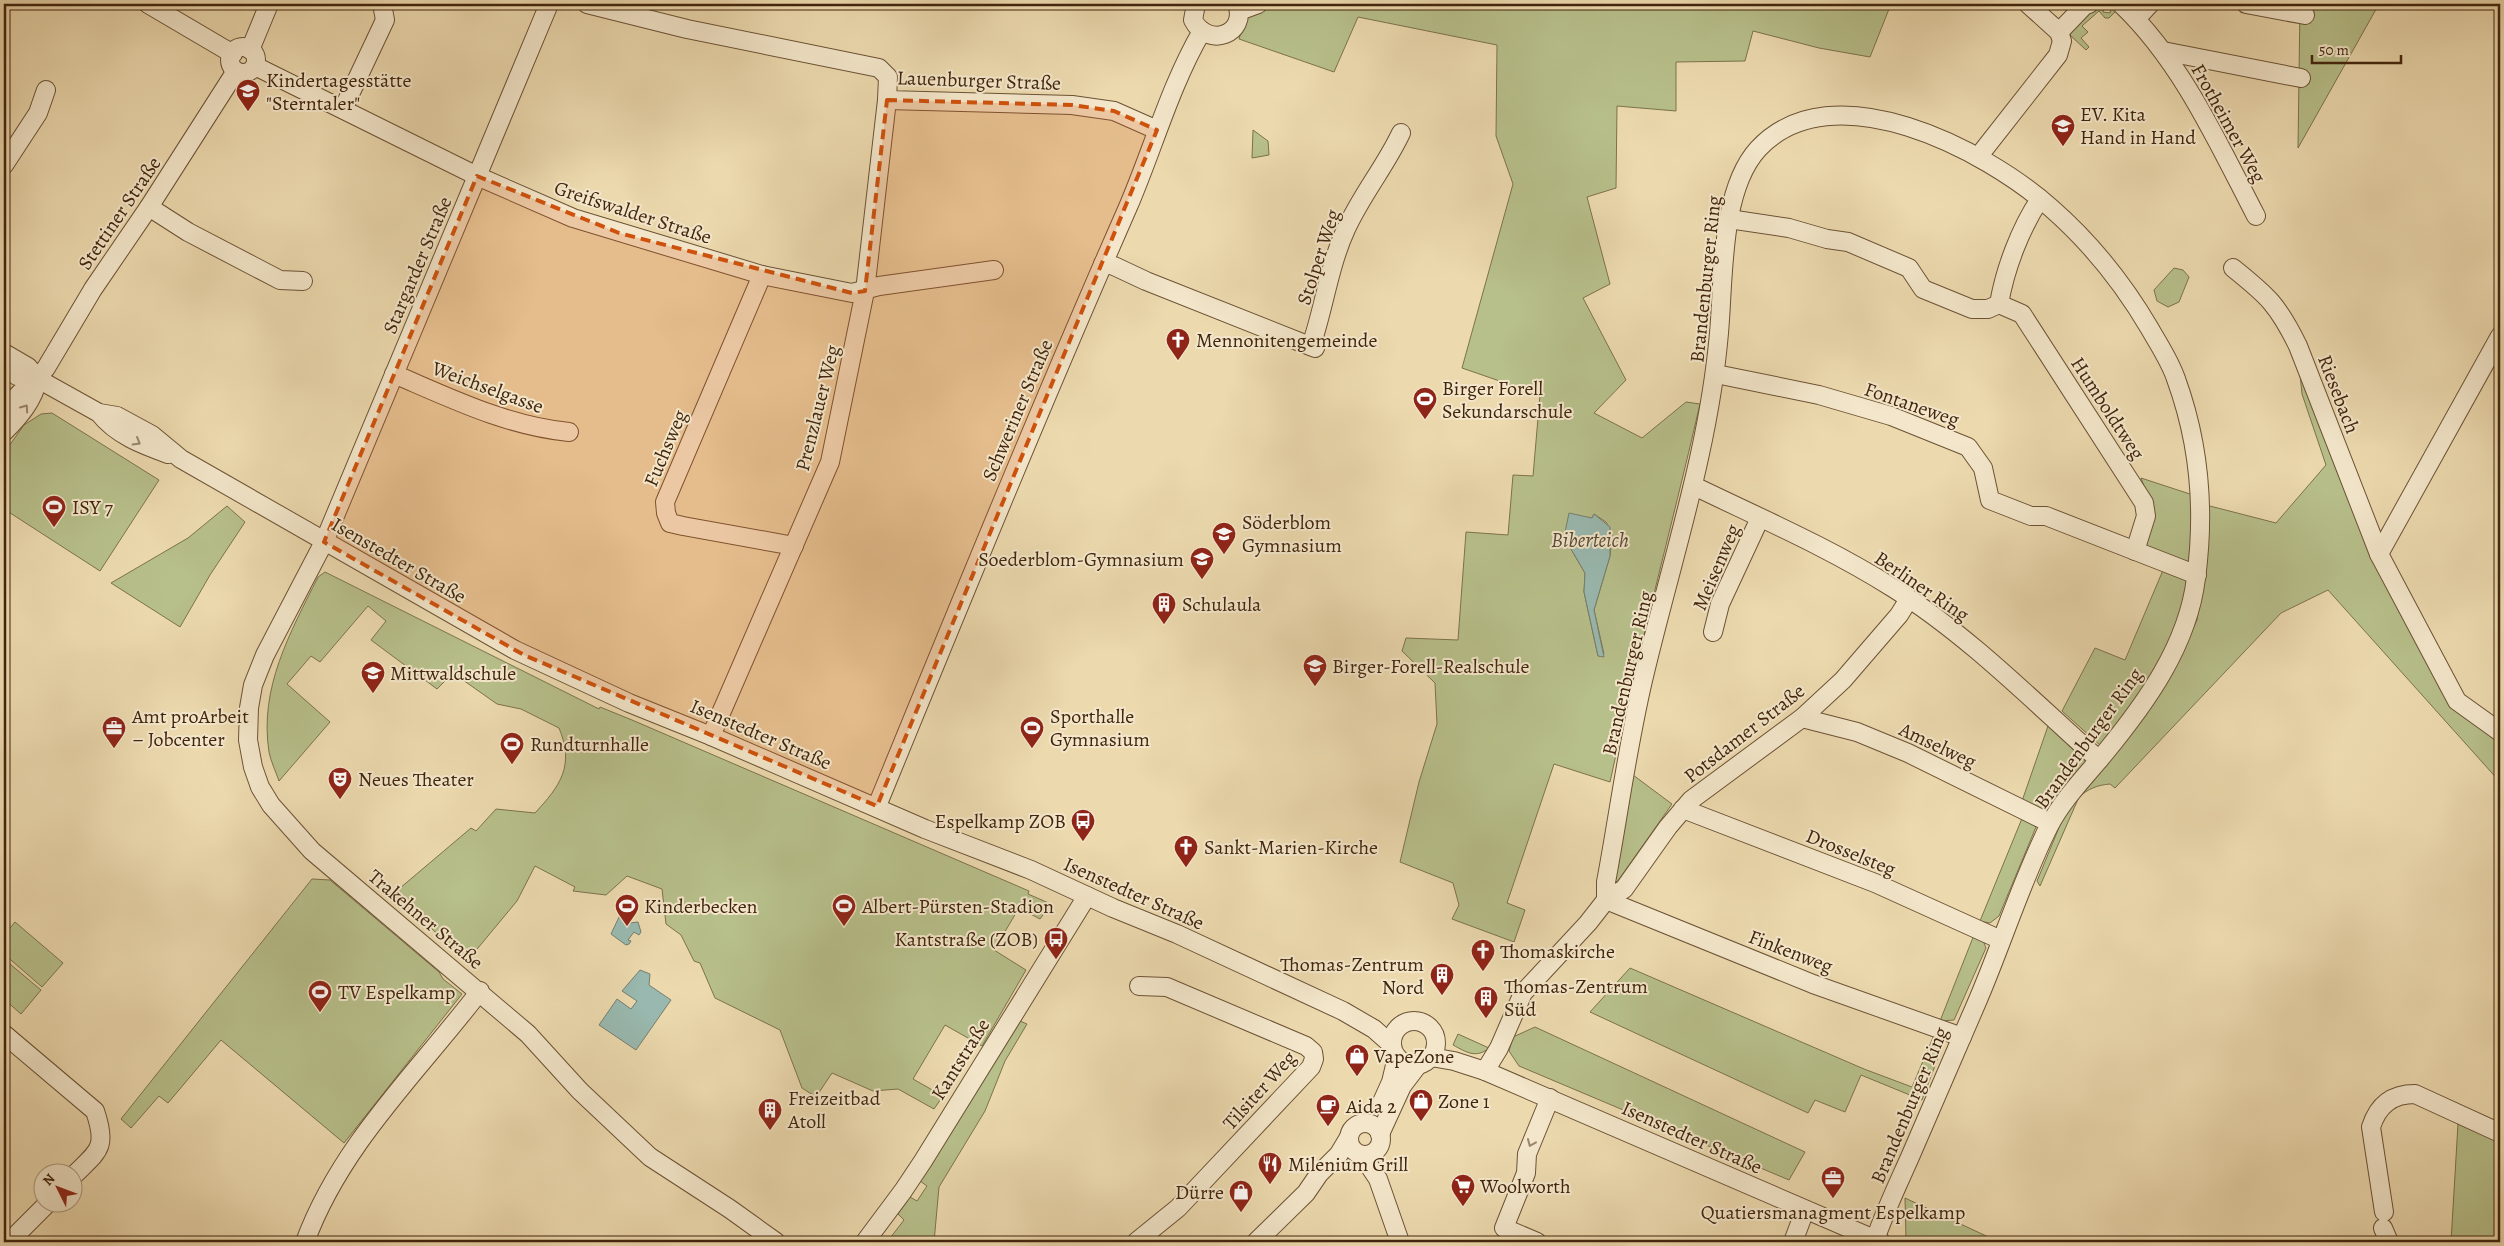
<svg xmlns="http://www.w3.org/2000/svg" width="2504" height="1246" viewBox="0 0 2504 1246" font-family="Alegreya,serif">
  <rect width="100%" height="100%" fill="#ecd9ae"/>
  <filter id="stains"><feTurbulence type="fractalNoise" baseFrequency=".004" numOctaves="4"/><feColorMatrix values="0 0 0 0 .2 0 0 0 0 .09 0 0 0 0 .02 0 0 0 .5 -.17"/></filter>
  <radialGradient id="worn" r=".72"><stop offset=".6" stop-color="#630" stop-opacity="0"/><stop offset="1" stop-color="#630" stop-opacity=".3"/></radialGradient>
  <g fill="#b7bf8a" stroke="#7c724c" fill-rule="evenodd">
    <path d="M1249,4H1891L1870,57L1819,48L1753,31L1745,61L1676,62V111L1617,106L1616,188L1587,197L1610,284L1583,298L1626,380L1594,413L1642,438L1686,402L1700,404C1671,530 1637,655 1610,782L1554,764L1507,903L1525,910L1514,942L1452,919L1459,905L1453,883L1400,862L1419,782L1437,724L1435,683L1402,651L1406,638L1458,640L1466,532L1508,535L1513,475L1533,476L1540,395L1462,368L1513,184L1496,136L1497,45L1358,17L1334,72L1239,39ZM1594,514L1606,522L1612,534L1610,556L1594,610L1604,654L1598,656L1584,592L1585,573L1564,537L1592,518Z"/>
    <polygon points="2104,4 2103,12 2110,13 2112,4 2119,8 2109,18 2105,18 2099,11 2082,26 2088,32 2081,38 2089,47 2086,50 2070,35 2069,29 2095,6"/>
    <polygon points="2300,4 2379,4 2298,148"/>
    <polygon points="1253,130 1268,141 1269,155 1252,158"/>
    <polygon points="2174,268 2183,270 2189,277 2179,302 2168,307 2157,301 2154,290"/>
    <path d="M2300,374L2455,703L2500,737V782L2328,590L2281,613L2115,788L2110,784C2097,785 2088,789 2079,797L2040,886L2037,881L2065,813L2170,675L2197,620L2203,566L2206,505L2276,523L2326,465L2302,394Z"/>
    <polygon points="52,413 159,480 100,571 4,509 4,453 24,425 41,414"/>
    <path d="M2141,478L2193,495C2190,558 2190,617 2156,672C2140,698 2119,722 2101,746L2062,711L2095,648L2125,660L2169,556L2145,547L2153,510Z"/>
    <polygon points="227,506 245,522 210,575 180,627 111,583 188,538"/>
    <path d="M325,572L599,709L600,707L632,720L1029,891L1028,894L1051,904L1040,919L1019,908L994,950L1026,970L982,1046L945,1025L913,1079L943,1096L934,1109L898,1089L873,1091L832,1073L816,1097L802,1088L780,1030L715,998L700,963L694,961L681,935L666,924L662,889L627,876L606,895L573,891L575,887L535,866L517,901L468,960L461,955L393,894L471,828L476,831L496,809L535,813C560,786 575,766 559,728L521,709L497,704L453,673L437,689L371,640L386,621L368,606L320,662L311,656L287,684L330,722L279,781C276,772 271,762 269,752C259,688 290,633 318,577Z"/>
    <polygon points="2048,726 2086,762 2045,815 2021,804"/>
    <polygon points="1633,775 1672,804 1617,882 1613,878"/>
    <polygon points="2023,816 2036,827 1999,916 1990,923 1980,921"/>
    <polygon points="312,879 330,880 439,972 443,979 462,994 344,1143 221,1040 168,1103 159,1096 131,1128 121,1119"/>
    <polygon points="15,922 63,963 42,987 4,954 4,935"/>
    <polygon points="1974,935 1983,940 1986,948 1954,1020 1940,1021"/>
    <polygon points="4,959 41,990 21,1014 4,999"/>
    <polygon points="1630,968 1864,1069 1912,1087 1934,1035 1944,1042 1922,1100 1861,1075 1845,1112 1815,1100 1808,1113 1590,1012"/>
    <polygon points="1020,1021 1027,1024 1005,1061 985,1111 939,1187 934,1242 887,1242 904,1220 898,1214 910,1197 917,1201 927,1186 920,1181"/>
    <polygon points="1535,1027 1805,1152 1789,1180 1519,1066 1509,1051 1513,1037"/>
    <path d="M1458,1034L1489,1048C1476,1059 1466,1052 1453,1045Z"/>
    <polygon points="2458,1124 2500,1142 2500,1242 2451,1242"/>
    <polygon points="1905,1198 1999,1242 1913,1242 1906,1239"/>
  </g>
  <g fill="#99b9b0" stroke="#767e6f">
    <polygon points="1569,513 1592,518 1594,514 1610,527 1610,556 1594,610 1604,657 1598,656 1584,592 1585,573 1564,537"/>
    <polygon points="620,915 631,918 630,923 638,922 641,932 639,935 634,932 628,940 631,941 629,944 626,945 611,934"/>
    <polygon points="640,970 650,974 649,985 671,1000 636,1050 599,1025 617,999 631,1009 637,1001 622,991"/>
  </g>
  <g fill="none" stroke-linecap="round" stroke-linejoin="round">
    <defs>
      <g id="minor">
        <polyline points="148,4 233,54"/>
        <polyline points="549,4 324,542 265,655 253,685 249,708 248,740 253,767 260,787 271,805 312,851 528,1034 580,1091 650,1157 730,1209 776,1242"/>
        <polyline points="587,4 687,29 879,68 888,77 887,100 1072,105 1114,111 1157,130"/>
        <path d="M1196,4L1193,20C1208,49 1248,34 1237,4"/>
        <path d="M2121,4C2182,62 2218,143 2256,216"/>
        <polyline points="2246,4 2305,15"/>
        <polyline points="1239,11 1258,4"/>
        <polyline points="2137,18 2150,4"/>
        <polyline points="2059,32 2085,5 2089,4"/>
        <circle cx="243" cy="60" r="13"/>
        <polyline points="250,50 269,4"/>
        <polyline points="2163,51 2301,78"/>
        <polyline points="255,66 477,176 573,218 762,275 852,293 879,286 994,270"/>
        <polyline points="343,109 385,20 382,4"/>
        <polyline points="1978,157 2058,55 2062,41 2059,32 2028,4"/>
        <polyline points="4,165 38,113 46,90"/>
        <polyline points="149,207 188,232 280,280 303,281"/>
        <polyline points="1729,219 1789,228 1827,239 1848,242 1909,268 1923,289 1972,309 1988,309 1999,304 2022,314 2144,503 2146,516 2135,551"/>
        <polyline points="1103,264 1114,266 1146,281 1315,348"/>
        <path d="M2233,268C2268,296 2278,305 2298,346L2379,554L2457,701L2500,732"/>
        <polyline points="762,275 665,502 666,513 670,523 683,526 794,546"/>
        <path d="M1999,304C2005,269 2020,229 2040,199"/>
        <path d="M1311,346C1324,308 1329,266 1346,229C1362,194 1385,167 1401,133"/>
        <polyline points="4,353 28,367 38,379"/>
        <polyline points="4,367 17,376 38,379 99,413 117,416 152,435 181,459 515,650 629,703 711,736 925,829 1031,870 1113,908 1177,934 1343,1011 1374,1029 1392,1045"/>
        <path d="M394,374C450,398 507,426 569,432"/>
        <polyline points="1716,374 1819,395 1891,416 1968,447 1983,468 1990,500 2031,516 2046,516 2197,575"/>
        <path d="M99,413C116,435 143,445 168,454"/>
        <path d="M4,418C13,392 31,387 46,368L93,289L149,207L236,71"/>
        <path d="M4,432C20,416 33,401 38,379"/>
        <path d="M1694,486C1760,518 1830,548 1893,588C1968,635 2033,701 2099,760"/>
        <polyline points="2379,554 2500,336"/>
        <polyline points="1713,632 1720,604 1760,518"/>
        <polyline points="1802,718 1857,732 1908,753 2050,823"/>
        <polyline points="711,736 830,462 865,291 887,100"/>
        <path d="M877,806C959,606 1041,405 1128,207C1153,149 1170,86 1202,31"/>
        <polyline points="1683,809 1875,883 2001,940"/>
        <polyline points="1606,900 1624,889 1668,827 1691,800 1802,718 1843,680 1899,615 1909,599"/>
        <polyline points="1606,900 1813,984 1962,1037"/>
        <circle cx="1414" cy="1043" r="22"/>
        <path d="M4,1034L95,1111C108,1149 98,1151 72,1177"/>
        <polyline points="1431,1057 1454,1061 1485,1071 1881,1242"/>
        <path d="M1485,1071L1499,1048L1523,993L1588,923L1606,900V882C1619,813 1628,741 1645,672C1672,559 1709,449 1719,333C1724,278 1720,191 1758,149C1832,69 1986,150 2051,208C2091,243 2123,283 2150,329C2159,345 2170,361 2176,379C2199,442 2205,511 2196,578C2188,645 2146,703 2104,754C2085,777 2063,799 2049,826C2021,882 2002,944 1977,1002C1955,1054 1932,1105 1910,1157C1898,1184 1885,1211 1875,1240"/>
        <polyline points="1382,1102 1391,1082 1397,1057"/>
        <circle cx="1365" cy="1139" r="16"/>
        <polyline points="1380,1134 1402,1086 1418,1065"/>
        <polyline points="1362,1155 1378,1179 1400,1242"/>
        <path d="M2384,1212L2371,1127C2378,1105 2392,1094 2415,1094L2500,1133"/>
        <polyline points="2383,1228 2389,1242"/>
        <polyline points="9,1242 47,1204"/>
        <path d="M305,1242C341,1144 418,1072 480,991"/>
        <polyline points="865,1242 903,1191 923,1161 1087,896"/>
        <polyline points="1136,1242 1178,1208 1311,1067 1314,1059 1313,1052 1306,1046 1167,987 1139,986"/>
        <polyline points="1256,1242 1306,1193 1319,1174 1339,1154 1348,1139"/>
        <polyline points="1537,1242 1504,1228 1526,1173 1527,1154 1550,1098"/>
        <polyline points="1793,1242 1805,1210"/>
      </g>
    </defs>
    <use href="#minor" stroke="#6c5235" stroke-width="20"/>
    <use href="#minor" stroke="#f3e6ca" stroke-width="18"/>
  </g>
  <defs><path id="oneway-chevron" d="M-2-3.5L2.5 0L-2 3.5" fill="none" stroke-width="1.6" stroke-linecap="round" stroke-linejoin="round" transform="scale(1.25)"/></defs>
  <g stroke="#9a866c">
    <use href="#oneway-chevron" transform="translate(25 408) rotate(-55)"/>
    <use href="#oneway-chevron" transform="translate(137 442) rotate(30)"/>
    <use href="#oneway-chevron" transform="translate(1531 1143) rotate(113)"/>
  </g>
  <path fill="#cf510c" fill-opacity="0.2" stroke="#cf510c" stroke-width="4" stroke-dasharray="10 6" stroke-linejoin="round" d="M887,100L1072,105L1114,111L1157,130L877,806L524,655L324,542L477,176L619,233L852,293L865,291Z"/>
  <defs>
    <symbol id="school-pin" viewBox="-11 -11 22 30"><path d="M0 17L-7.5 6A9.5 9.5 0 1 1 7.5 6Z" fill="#8f2418" stroke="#f3e6ca"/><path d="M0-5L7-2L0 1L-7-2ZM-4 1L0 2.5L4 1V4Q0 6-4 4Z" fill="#fff"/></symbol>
    <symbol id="church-pin" viewBox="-11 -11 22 30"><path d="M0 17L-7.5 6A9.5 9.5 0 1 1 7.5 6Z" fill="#8f2418" stroke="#f3e6ca"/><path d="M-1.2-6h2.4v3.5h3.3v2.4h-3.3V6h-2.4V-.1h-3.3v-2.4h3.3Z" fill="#fff"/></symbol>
    <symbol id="stadium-pin" viewBox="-11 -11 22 30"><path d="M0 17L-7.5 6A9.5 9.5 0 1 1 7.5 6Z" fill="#8f2418" stroke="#f3e6ca"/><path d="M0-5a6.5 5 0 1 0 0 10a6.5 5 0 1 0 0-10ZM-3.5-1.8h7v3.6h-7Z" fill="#fff"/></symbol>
    <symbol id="building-pin" viewBox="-11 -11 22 30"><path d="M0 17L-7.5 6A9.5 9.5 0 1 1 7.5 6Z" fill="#8f2418" stroke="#f3e6ca"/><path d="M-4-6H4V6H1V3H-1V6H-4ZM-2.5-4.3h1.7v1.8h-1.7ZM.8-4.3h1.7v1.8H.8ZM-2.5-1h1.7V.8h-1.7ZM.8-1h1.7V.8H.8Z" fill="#fff"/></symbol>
    <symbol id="office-pin" viewBox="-11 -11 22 30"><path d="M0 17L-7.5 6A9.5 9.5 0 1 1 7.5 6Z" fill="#8f2418" stroke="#f3e6ca"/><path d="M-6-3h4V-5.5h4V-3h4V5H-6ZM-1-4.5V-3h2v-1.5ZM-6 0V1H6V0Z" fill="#fff"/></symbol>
    <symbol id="theatre-pin" viewBox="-11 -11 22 30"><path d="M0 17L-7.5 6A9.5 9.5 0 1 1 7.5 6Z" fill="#8f2418" stroke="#f3e6ca"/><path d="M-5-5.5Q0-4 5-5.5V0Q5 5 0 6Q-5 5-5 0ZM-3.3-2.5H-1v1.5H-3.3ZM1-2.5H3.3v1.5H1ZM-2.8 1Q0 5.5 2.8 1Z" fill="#fff"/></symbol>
    <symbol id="bus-pin" viewBox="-11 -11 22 30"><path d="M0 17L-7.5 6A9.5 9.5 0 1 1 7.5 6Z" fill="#8f2418" stroke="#f3e6ca"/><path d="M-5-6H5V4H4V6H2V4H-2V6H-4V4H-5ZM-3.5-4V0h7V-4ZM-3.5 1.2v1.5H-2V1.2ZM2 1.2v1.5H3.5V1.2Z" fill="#fff"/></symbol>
    <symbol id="shop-pin" viewBox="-11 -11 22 30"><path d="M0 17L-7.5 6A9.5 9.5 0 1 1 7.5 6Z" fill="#8f2418" stroke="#f3e6ca"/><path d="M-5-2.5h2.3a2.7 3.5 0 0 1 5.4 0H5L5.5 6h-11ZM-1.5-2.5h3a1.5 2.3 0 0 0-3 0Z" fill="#fff"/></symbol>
    <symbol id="cafe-pin" viewBox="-11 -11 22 30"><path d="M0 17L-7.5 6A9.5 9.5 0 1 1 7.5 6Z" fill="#8f2418" stroke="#f3e6ca"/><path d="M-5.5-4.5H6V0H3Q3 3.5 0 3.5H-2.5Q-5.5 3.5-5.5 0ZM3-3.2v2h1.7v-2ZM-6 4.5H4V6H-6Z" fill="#fff"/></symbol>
    <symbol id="restaurant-pin" viewBox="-11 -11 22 30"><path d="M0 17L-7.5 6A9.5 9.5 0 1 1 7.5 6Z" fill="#8f2418" stroke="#f3e6ca"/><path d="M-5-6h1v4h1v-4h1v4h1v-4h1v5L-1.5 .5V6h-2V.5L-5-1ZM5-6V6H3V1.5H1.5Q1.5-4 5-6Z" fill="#fff"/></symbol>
    <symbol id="supermarket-pin" viewBox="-11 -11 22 30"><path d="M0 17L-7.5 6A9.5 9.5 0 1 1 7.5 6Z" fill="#8f2418" stroke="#f3e6ca"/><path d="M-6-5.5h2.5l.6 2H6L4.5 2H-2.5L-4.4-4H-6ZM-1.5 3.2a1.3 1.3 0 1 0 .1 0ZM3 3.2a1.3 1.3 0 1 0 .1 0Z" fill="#fff"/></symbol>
  </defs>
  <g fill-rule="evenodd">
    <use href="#school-pin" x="234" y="77" width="28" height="38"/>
    <use href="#school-pin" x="2049" y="112" width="28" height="38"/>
    <use href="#church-pin" x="1164" y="326" width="28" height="38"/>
    <use href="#stadium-pin" x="1411" y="385" width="28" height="38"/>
    <use href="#stadium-pin" x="40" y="493" width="28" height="38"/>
    <use href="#school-pin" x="1210" y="520" width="28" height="38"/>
    <use href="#school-pin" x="1188" y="545" width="28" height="38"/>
    <use href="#building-pin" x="1150" y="590" width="28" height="38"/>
    <use href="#school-pin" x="1301" y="652" width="28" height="38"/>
    <use href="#school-pin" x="359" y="659" width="28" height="38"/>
    <use href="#office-pin" x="100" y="714" width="28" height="38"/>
    <use href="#stadium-pin" x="1018" y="714" width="28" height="38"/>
    <use href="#stadium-pin" x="498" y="730" width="28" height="38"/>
    <use href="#theatre-pin" x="326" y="765" width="28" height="38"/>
    <use href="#bus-pin" x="1069" y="807" width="28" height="38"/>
    <use href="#church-pin" x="1172" y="833" width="28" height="38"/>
    <use href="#stadium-pin" x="613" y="892" width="28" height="38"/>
    <use href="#stadium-pin" x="830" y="892" width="28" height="38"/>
    <use href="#bus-pin" x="1042" y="925" width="28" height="38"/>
    <use href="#church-pin" x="1469" y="937" width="28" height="38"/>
    <use href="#building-pin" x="1428" y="961" width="28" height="38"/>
    <use href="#stadium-pin" x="306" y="978" width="28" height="38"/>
    <use href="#building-pin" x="1472" y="984" width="28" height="38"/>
    <use href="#shop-pin" x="1343" y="1042" width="28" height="38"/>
    <use href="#shop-pin" x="1407" y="1087" width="28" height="38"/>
    <use href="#cafe-pin" x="1314" y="1092" width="28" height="38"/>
    <use href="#building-pin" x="756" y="1096" width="28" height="38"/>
    <use href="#restaurant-pin" x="1256" y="1150" width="28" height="38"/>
    <use href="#office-pin" x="1819" y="1164" width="28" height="38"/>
    <use href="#supermarket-pin" x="1449" y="1172" width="28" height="38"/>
    <use href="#shop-pin" x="1227" y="1178" width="28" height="38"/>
  </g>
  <g text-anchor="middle" stroke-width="4" stroke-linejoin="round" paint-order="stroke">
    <g font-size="20" fill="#42250d" stroke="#f3e6ca" text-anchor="start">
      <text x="266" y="87">Kindertagesstätte<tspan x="266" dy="23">"Sterntaler"</tspan></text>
      <text x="2080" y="121">EV. Kita<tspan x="2080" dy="23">Hand in Hand</tspan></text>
      <text x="1196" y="347">Mennonitengemeinde</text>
      <text x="1442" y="395">Birger Forell<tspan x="1442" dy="23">Sekundarschule</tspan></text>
      <text x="72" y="514">ISY 7</text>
      <text x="1242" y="529">Söderblom<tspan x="1242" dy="23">Gymnasium</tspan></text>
      <text x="1184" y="566" text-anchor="end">Soederblom-Gymnasium</text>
      <text x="1182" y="611">Schulaula</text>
      <text x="1332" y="673">Birger-Forell-Realschule</text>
      <text x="390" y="680">Mittwaldschule</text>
      <text x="132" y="723">Amt proArbeit<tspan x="132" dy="23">– Jobcenter</tspan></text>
      <text x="1050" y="723">Sporthalle<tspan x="1050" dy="23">Gymnasium</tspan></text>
      <text x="530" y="751">Rundturnhalle</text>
      <text x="358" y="786">Neues Theater</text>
      <text x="1066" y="828" text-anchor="end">Espelkamp ZOB</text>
      <text x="1204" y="854">Sankt-Marien-Kirche</text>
      <text x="644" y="913">Kinderbecken</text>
      <text x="862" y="913">Albert-Pürsten-Stadion</text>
      <text x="1038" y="946" text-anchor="end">Kantstraße (ZOB)</text>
      <text x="1500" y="958">Thomaskirche</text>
      <text x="1424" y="971" text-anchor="end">Thomas-Zentrum<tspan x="1424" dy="23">Nord</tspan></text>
      <text x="1504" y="993">Thomas-Zentrum<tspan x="1504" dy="23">Süd</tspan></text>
      <text x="338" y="999">TV Espelkamp</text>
      <text x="1374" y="1063">VapeZone</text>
      <text x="788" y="1105">Freizeitbad<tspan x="788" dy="23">Atoll</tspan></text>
      <text x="1438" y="1108">Zone 1</text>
      <text x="1346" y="1113">Aida 2</text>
      <text x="1288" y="1171">Milenium Grill</text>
      <text x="1480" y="1193">Woolworth</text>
      <text x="1224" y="1199" text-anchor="end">Dürre</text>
      <text x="1833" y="1219" text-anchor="middle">Quatiersmanagment Espelkamp</text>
    </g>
    <g font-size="20" fill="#42250d" stroke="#f3e6ca">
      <text transform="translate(979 80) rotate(2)" y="7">Lauenburger Straße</text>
      <text transform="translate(2229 123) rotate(61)" y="7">Frotheimer Weg</text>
      <text transform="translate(633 212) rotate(18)" y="7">Greifswalder Straße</text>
      <text transform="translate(119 213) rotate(-56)" y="7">Stettiner Straße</text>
      <text transform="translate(1318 257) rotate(-72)" y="7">Stolper Weg</text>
      <text transform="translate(417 265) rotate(-67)" y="7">Stargarder Straße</text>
      <text transform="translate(1705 279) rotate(-84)" y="7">Brandenburger Ring</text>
      <text transform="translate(488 387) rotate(20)" y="7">Weichselgasse</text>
      <text transform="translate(2339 394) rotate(69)" y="7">Riesebach</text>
      <text transform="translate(1912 404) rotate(19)" y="7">Fontaneweg</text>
      <text transform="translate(817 408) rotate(-76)" y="7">Prenzlauer Weg</text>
      <text transform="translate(2108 408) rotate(57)" y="7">Humboldtweg</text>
      <text transform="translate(1017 410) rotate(-67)" y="7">Schweriner Straße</text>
      <text transform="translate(665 448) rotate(-67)" y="7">Fuchsweg</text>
      <text transform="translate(399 560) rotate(30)" y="7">Isenstedter Straße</text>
      <text transform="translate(1716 567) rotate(-67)" y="7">Meisenweg</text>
      <text transform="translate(1922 586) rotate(34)" y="7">Berliner Ring</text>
      <text transform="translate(1627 673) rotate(-77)" y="7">Brandenburger Ring</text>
      <text transform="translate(1744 733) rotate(-38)" y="7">Potsdamer Straße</text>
      <text transform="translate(761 734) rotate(23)" y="7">Isenstedter Straße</text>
      <text transform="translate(2088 738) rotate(-54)" y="7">Brandenburger Ring</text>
      <text transform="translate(1938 745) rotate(25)" y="7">Amselweg</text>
      <text transform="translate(1851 852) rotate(22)" y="7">Drosselsteg</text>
      <text transform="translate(1134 893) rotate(24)" y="7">Isenstedter Straße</text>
      <text transform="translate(426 919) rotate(40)" y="7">Trakehner Straße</text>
      <text transform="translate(1791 951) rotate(21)" y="7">Finkenweg</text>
      <text transform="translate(960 1059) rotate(-58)" y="7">Kantstraße</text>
      <text transform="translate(1259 1090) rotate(-48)" y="7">Tilsiter Weg</text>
      <text transform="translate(1909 1105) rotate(-67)" y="7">Brandenburger Ring</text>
      <text transform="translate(1692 1137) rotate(24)" y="7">Isenstedter Straße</text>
    </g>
    <g font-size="21" font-style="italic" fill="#584a36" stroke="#f3e6ca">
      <text x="1590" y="547">Biberteich</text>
    </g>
  </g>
  <rect width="2504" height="1246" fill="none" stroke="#ecd9ae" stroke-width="20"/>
  <rect x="5" y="5" width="2494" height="1236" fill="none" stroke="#42250d" stroke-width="2.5"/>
  <rect x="10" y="10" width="2484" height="1226" fill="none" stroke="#42250d"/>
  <g transform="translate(58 1188) rotate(312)"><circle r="24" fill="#f3e6ca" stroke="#ac997e"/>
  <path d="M0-4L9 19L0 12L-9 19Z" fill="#8f2418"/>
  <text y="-8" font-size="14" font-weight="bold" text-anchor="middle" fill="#42250d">N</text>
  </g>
  <path d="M2312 55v8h89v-8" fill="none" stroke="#42250d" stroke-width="2.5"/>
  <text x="2319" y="55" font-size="15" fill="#42250d" stroke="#f3e6ca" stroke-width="4" paint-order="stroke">50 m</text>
  <rect width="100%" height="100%" filter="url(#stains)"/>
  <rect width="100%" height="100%" fill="url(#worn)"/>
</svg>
